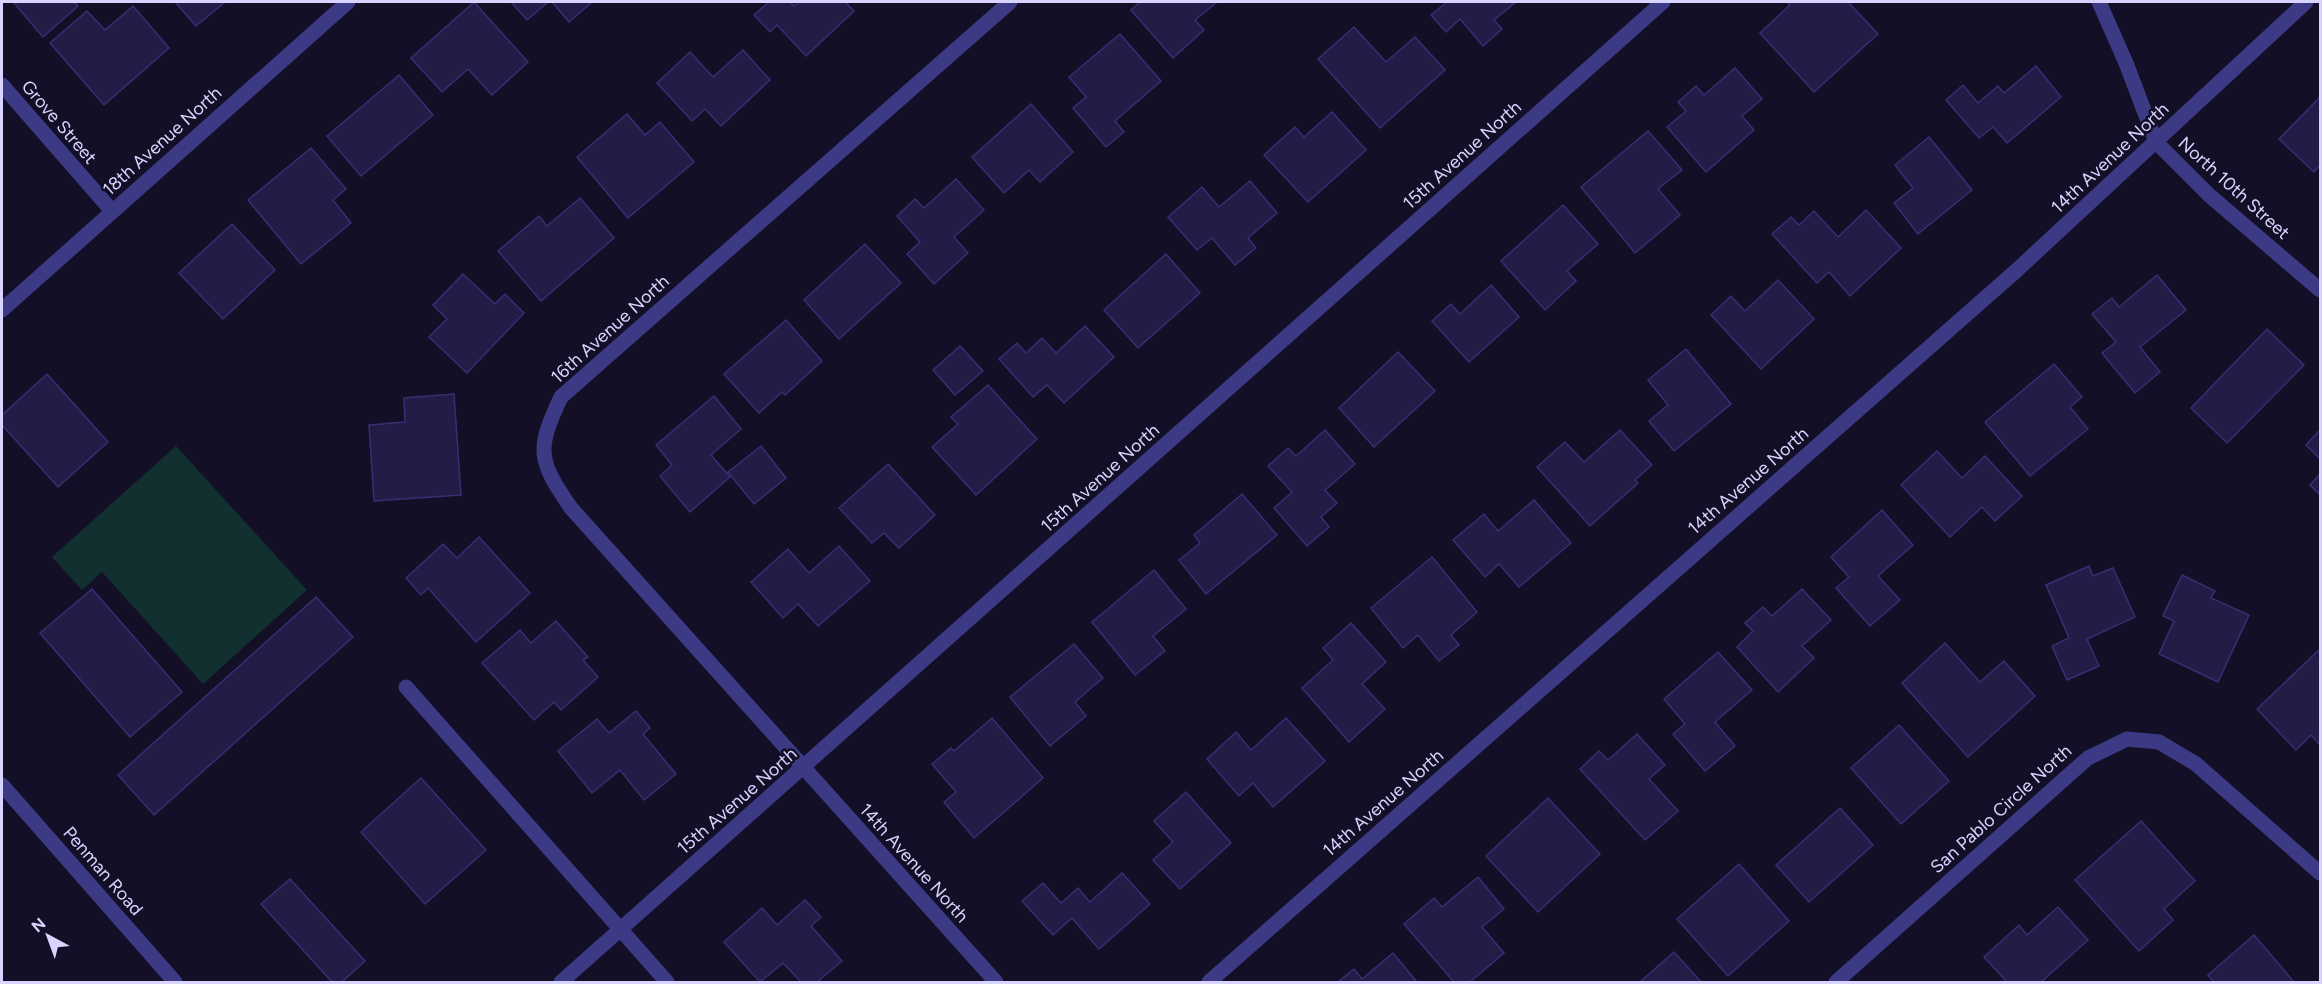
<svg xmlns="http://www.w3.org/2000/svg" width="2322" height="984" viewBox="0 0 2322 984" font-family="Figtree,sans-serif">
  <rect width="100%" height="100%" fill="#130f26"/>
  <polygon fill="#12302f" points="176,446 307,590 203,684 102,572 82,590 52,557"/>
  <g fill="#241b47" stroke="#3b2d73" stroke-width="1.5">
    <polygon points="15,2 74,2 78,6 43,37 14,3"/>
    <polygon points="175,2 225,2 196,26"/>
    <polygon points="474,2 528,62 492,95 468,69 442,92 411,58"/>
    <polygon points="511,2 548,2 527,20"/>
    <polygon points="552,2 592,2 569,22"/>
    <polygon points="769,2 790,2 794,6 799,2 845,2 854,11 806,56 777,25 770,32 754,15"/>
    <polygon points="1140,2 1217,2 1195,20 1204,30 1173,58 1131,10"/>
    <polygon points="1447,2 1516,2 1494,20 1502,29 1483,46 1460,19 1446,32 1431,15"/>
    <polygon points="1790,2 1848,2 1878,34 1814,92 1760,33 1790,5 1788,3"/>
    <polygon points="133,6 169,48 104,105 50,43 87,11 105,30"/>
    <polygon points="1354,27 1386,62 1415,37 1445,70 1380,128 1318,59"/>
    <polygon points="1120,34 1161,81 1115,121 1124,132 1106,147 1073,108 1086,97 1069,77"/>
    <polygon points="743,50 770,80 721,126 705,109 692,121 657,83 690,52 713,77"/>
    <polygon points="2036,66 2061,97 2007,143 1993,127 1979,138 1946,100 1963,85 1978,103 1998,86 2004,93"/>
    <polygon points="1735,68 1762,99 1742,116 1754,130 1706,172 1667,127 1686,111 1678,102 1696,86 1704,95"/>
    <polygon points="399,75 433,115 361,176 327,136"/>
    <polygon points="2320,97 2320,165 2314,172 2279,139"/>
    <polygon points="1031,104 1073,152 1040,182 1029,170 1004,193 972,157"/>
    <polygon points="1332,112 1366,150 1308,202 1264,155 1295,127 1304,137"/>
    <polygon points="627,114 645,135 660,122 694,162 628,218 577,157"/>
    <polygon points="1648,131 1682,170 1658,189 1680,215 1635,253 1581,187"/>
    <polygon points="1929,137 1972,190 1918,234 1894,203 1913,188 1895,165"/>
    <polygon points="311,148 346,189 333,200 351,223 301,264 248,200"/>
    <polygon points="956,179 984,210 954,237 968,253 934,284 907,254 920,242 897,216 915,199 924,208"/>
    <polygon points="1250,181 1277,213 1248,238 1256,248 1235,265 1212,238 1197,250 1168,217 1202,187 1219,207"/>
    <polygon points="580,198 614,238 541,301 498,251 539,216 547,226"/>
    <polygon points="1563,205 1598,244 1567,271 1576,281 1545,310 1501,261"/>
    <polygon points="1866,210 1901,248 1850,296 1829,272 1817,283 1772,234 1791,217 1799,225 1814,211 1838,237"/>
    <polygon points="232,224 275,270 223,319 179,273"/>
    <polygon points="865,244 901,283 839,339 804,300"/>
    <polygon points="1166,254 1200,293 1138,348 1104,310"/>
    <polygon points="463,274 495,304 505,294 524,313 467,373 429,337 447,319 433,305"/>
    <polygon points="2157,275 2186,310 2140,347 2160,372 2135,393 2102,353 2116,342 2092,314 2112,298 2119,307"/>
    <polygon points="1778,280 1814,319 1761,369 1711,315 1731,296 1745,311"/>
    <polygon points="1491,285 1519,317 1469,362 1432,321 1451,304 1460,314"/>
    <polygon points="786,320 822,361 785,395 782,392 759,413 724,374"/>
    <polygon points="1085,326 1114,357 1064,403 1047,385 1033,397 999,359 1017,343 1026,353 1042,338 1056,353"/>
    <polygon points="2267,329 2304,365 2227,443 2191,408"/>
    <polygon points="960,346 983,371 955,395 933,370"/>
    <polygon points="1686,349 1731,404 1674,451 1649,421 1668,405 1648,380"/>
    <polygon points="1398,352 1435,391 1374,447 1339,408"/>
    <polygon points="2054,364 2082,397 2070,407 2088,429 2030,476 1985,422"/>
    <polygon points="47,374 108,442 58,487 2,425 2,415"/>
    <polygon points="988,385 1037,439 976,495 932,447 958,424 951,417"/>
    <polygon points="454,394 461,495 374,501 369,425 405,422 404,398"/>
    <polygon points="714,396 741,429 711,455 730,477 690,512 660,476 672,465 656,445"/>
    <polygon points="1325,430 1355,464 1325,490 1337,503 1321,517 1329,527 1307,546 1274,508 1292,492 1268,466 1288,448 1296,456"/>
    <polygon points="1620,430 1652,465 1635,480 1638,483 1590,526 1537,467 1565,442 1584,462"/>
    <polygon points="2320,430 2320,459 2306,445"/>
    <polygon points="761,446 786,478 754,504 728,472"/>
    <polygon points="1937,451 1962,478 1985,456 2022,496 1995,521 1982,507 1950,537 1901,485"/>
    <polygon points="888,464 935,515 899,548 884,533 872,543 839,508"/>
    <polygon points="2320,474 2320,495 2310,485"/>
    <polygon points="1242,494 1277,535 1206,594 1179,560 1200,543 1194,535"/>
    <polygon points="1534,500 1571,543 1519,587 1499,564 1485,577 1453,540 1484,514 1498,531"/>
    <polygon points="1882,510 1913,545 1878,576 1900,600 1870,626 1836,588 1849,577 1831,557"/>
    <polygon points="479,537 530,593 476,642 428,588 421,595 406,578 443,544 457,558"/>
    <polygon points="839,546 870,581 818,626 798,604 783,618 751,582 788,549 809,573"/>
    <polygon points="1432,557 1477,612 1451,635 1459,645 1439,661 1418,635 1403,648 1371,608"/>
    <polygon points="2089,566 2093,576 2113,568 2135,617 2087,639 2099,666 2067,680 2052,646 2069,638 2046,585"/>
    <polygon points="1154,570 1186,609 1153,636 1165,651 1135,675 1092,622"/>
    <polygon points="2182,575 2215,591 2211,598 2249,615 2218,682 2159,654 2174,621 2163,616"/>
    <polygon points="92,589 182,692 130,737 40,633"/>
    <polygon points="1802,589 1831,620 1802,646 1814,658 1778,692 1737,647 1753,631 1745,623 1763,607 1772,616"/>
    <polygon points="316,597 353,637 154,815 118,775"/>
    <polygon points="556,621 588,657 583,660 598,677 561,710 554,702 534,720 482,663 520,630 531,643"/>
    <polygon points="1351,623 1386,662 1362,684 1385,709 1349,742 1302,688 1333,660 1323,648"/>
    <polygon points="1945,643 1980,682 2004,661 2035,696 1968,757 1902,683"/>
    <polygon points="1074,644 1103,678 1075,702 1086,716 1050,746 1010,697"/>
    <polygon points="2320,649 2320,745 2311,735 2296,750 2257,709"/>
    <polygon points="1718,652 1752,690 1715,722 1735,746 1705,771 1673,734 1685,724 1664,699"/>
    <polygon points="636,711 650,728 643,734 676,774 644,800 620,770 592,793 558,751 597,719 609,733"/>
    <polygon points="992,718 1043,778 974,838 944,802 956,792 932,764 951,748 954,751"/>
    <polygon points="1286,718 1325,761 1273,807 1253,783 1239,796 1207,759 1236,732 1251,750"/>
    <polygon points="1899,725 1949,781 1901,824 1851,768"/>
    <polygon points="1637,734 1665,765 1649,779 1678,811 1645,840 1580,769 1599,751 1608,760"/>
    <polygon points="421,778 486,850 425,904 361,832"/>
    <polygon points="1186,792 1231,843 1180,889 1153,860 1173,842 1154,821"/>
    <polygon points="1548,798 1600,854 1538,912 1486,856"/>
    <polygon points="1840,808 1873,845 1809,902 1776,865"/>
    <polygon points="2141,821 2195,881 2164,909 2173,920 2139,951 2075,880"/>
    <polygon points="1739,864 1789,921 1728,976 1677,919"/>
    <polygon points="1122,873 1150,904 1099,949 1072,918 1053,935 1022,901 1043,883 1061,903 1078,888 1090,902"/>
    <polygon points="1478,877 1504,909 1482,927 1504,953 1470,982 1454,982 1404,924 1434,898 1442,907"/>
    <polygon points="290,879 365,961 342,982 332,982 261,904"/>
    <polygon points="805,900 821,917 811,926 842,961 817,982 801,982 783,963 760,982 724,942 762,908 777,925"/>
    <polygon points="2058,907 2088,940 2041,982 2007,982 1984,957 2019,925 2027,935"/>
    <polygon points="2254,935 2294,982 2214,982 2208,975"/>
    <polygon points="1674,952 1701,982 1640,982"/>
    <polygon points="1393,953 1417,982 1338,982 1354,969 1362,979"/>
  </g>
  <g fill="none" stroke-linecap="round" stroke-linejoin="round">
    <polyline stroke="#3d3a85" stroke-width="15" points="406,687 667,982"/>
    <g stroke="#3d3a85" stroke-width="15">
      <polyline points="2099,2 2126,63 2156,142 2209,195 2320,290"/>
      <polyline points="2,85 112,211"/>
      <polyline points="2,310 348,2"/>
      <polyline points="561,982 1663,2"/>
      <path d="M996,982L571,508C538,460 536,450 561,397L1010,2"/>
      <polyline points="1209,982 2017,270 2306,2"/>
      <polyline points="1836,982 2088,758 2127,739 2159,742 2196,764 2320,873"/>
    </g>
    <polyline stroke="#3d3a85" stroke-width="15" points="2,785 175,982"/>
  </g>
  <g text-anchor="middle" stroke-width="5" stroke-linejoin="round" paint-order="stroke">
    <g font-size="18" fill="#d9d4ff" stroke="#130f26">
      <text transform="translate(59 122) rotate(49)" y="6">Grove Street</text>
      <text transform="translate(162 141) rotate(-42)" y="6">18th Avenue North</text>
      <text transform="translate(1462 155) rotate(-42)" y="6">15th Avenue North</text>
      <text transform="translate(2110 158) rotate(-43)" y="6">14th Avenue North</text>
      <text transform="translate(2234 188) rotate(42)" y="6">North 10th Street</text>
      <text transform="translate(610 329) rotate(-42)" y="6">16th Avenue North</text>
      <text transform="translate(1100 478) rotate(-42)" y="6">15th Avenue North</text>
      <text transform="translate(1748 481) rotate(-41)" y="6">14th Avenue North</text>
      <text transform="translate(737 801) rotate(-41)" y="6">15th Avenue North</text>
      <text transform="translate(1383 803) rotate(-41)" y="6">14th Avenue North</text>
      <text transform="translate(2001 809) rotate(-42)" y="6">San Pablo Circle North</text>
      <text transform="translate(914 863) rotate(48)" y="6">14th Avenue North</text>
      <text transform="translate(103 871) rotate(49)" y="6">Penman Road</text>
    </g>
  </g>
  <rect width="2322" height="984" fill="none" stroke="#d9d4ff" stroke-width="6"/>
  <g transform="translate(48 936) rotate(319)" stroke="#130f26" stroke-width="4.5" paint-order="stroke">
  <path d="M0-4.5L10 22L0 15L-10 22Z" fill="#d9d4ff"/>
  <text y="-9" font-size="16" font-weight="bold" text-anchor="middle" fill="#d9d4ff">N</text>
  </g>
</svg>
